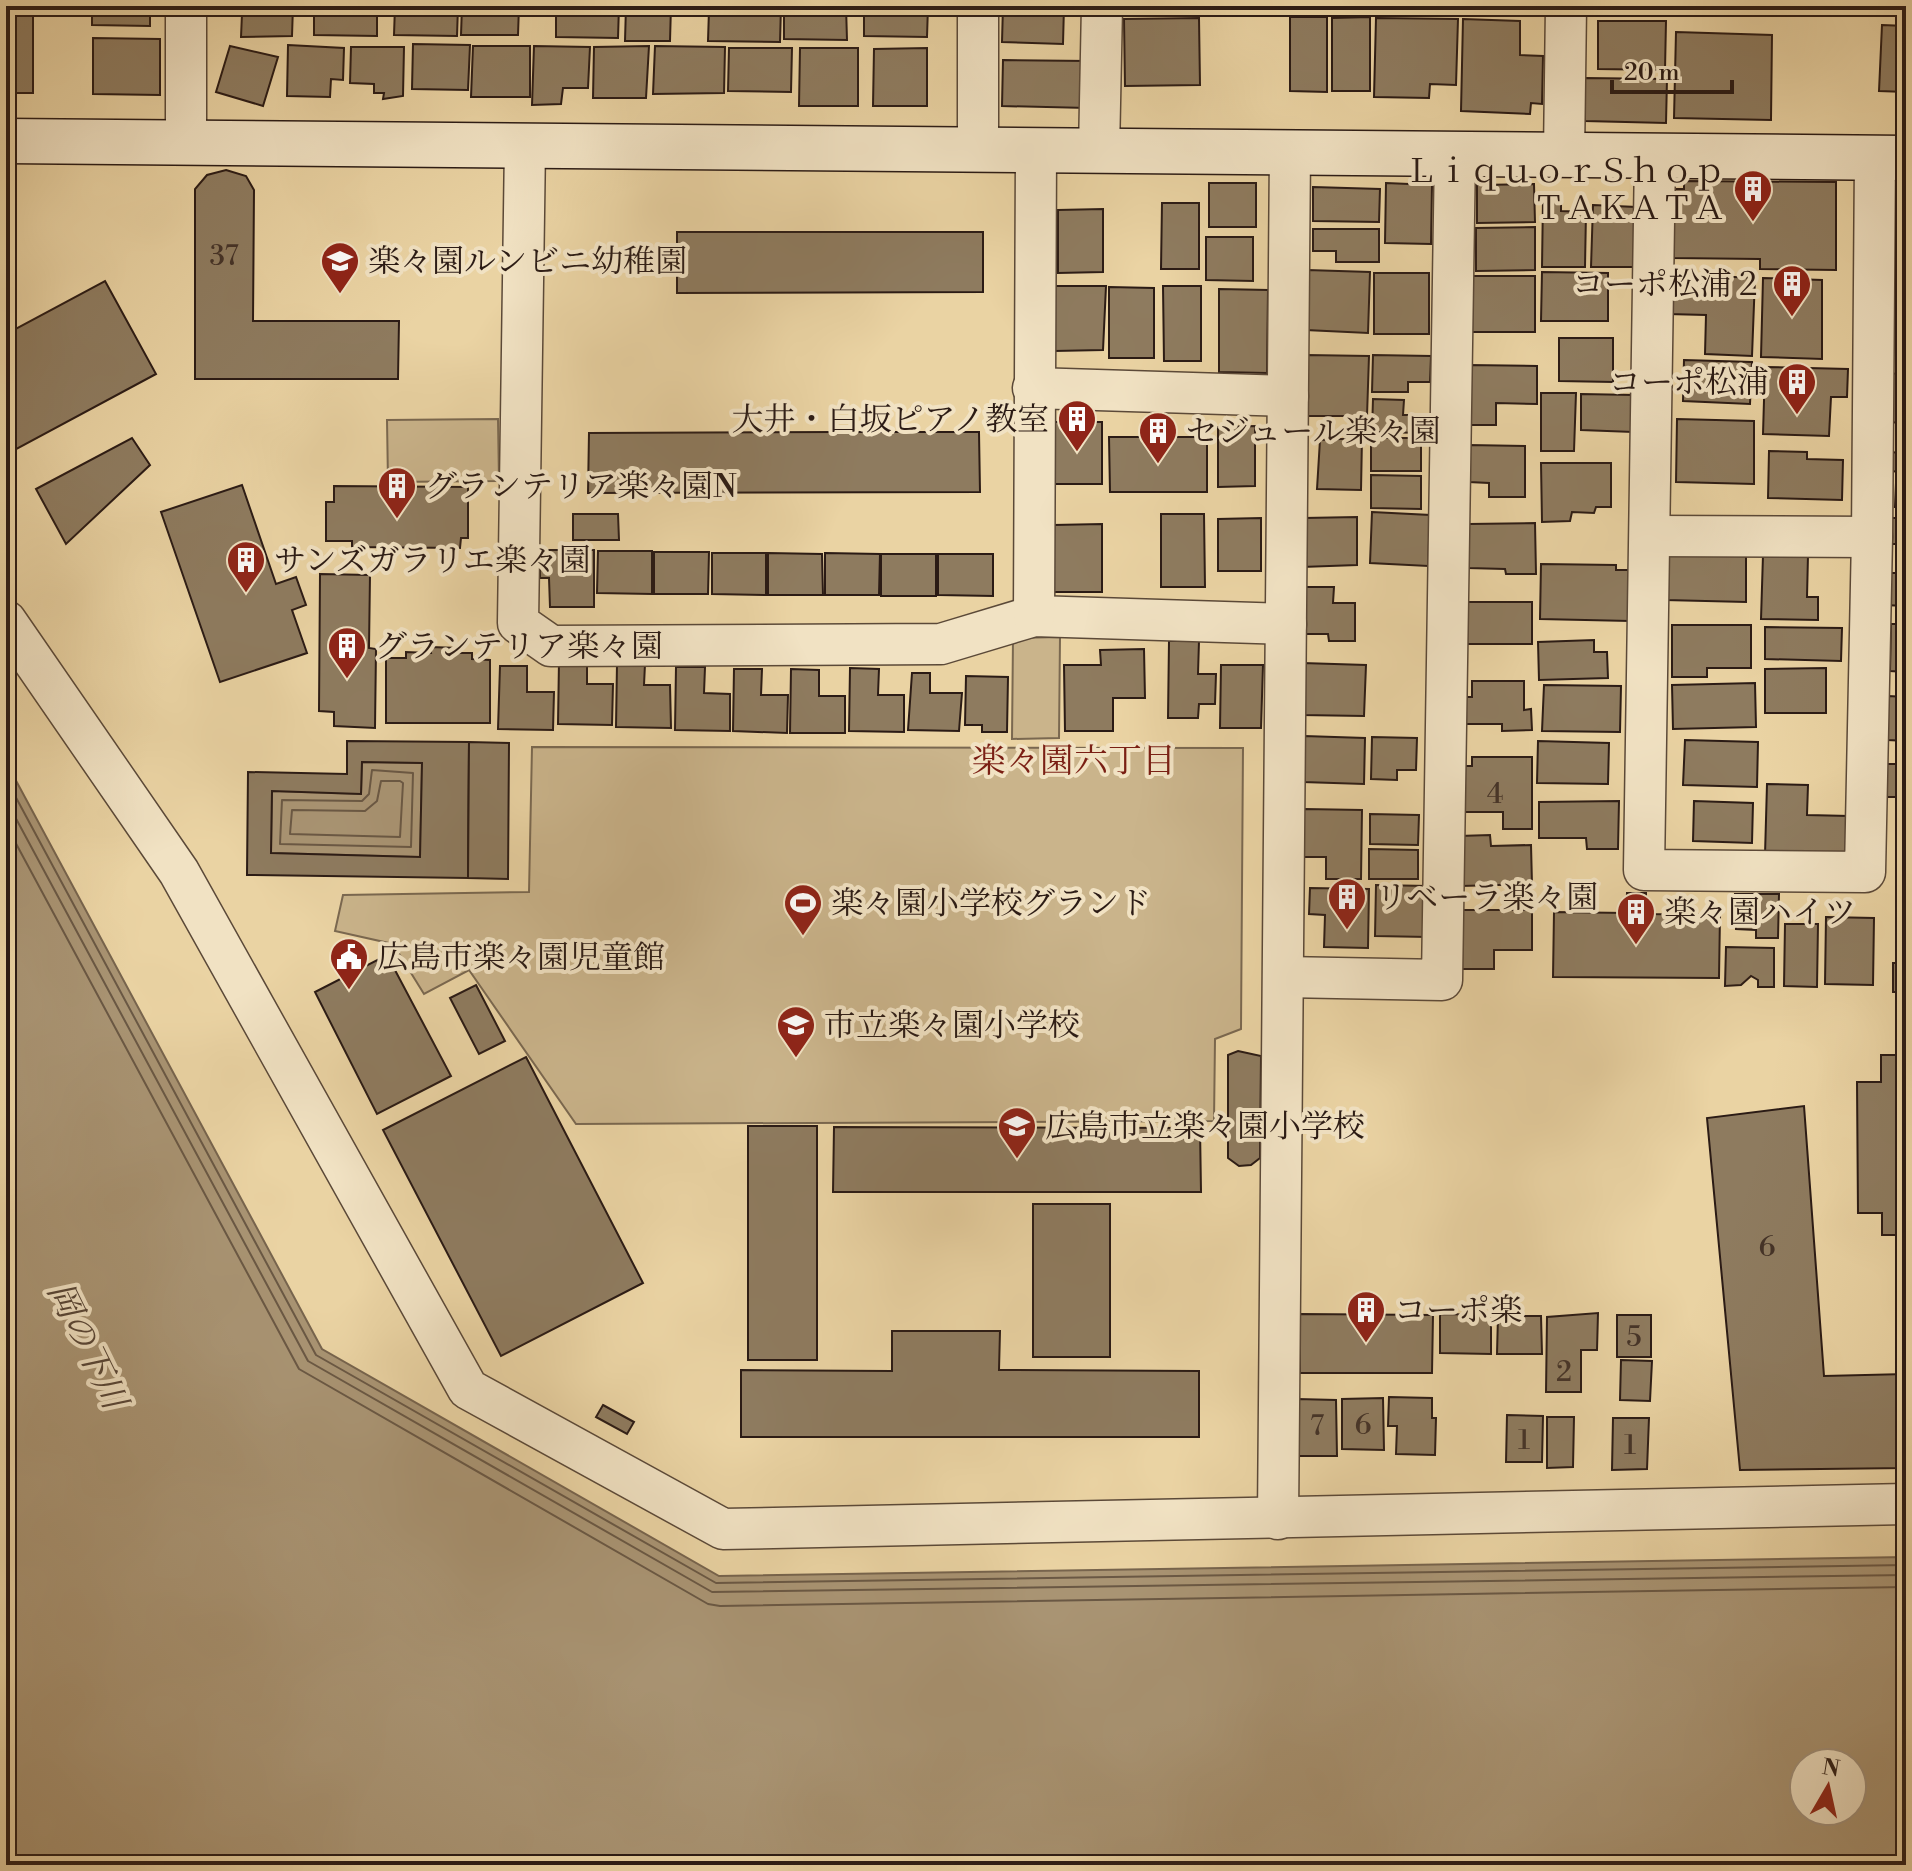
<svg xmlns="http://www.w3.org/2000/svg" width="1912" height="1871" viewBox="0 0 1912 1871" font-family="'Libre Bodoni','Noto Serif JP',serif">
  <rect width="100%" height="100%" fill="#ead3a3"/>
  <filter id="stains"><feTurbulence type="fractalNoise" baseFrequency=".0025" numOctaves="4"/><feColorMatrix values="0 0 0 0 .2 0 0 0 0 .09 0 0 0 0 .02 0 0 0 .5 -.17"/></filter>
  <radialGradient id="worn" r=".72"><stop offset=".6" stop-color="#630" stop-opacity="0"/><stop offset="1" stop-color="#630" stop-opacity=".3"/></radialGradient>
  <g fill="#cab48b" stroke="#7a6850" stroke-width="2">
    <polygon points="498,419 499,481 388,482 387,420"/>
    <polygon points="1060,637 1059,738 1012,739 1013,638"/>
    <polygon points="532,747 1243,748 1241,1029 1215,1039 1214,1121 576,1124 469,970 424,994 393,944 335,931 343,895 529,892"/>
  </g>
  <g fill="#a99473" stroke="#77644d" stroke-width="2" fill-rule="evenodd">
    <path d="M6,762L322,1349L719,1576L1906,1557V1865H6ZM1804,1763H1852V1811H1804Z"/>
    <polygon points="362,762 422,763 420,857 271,853 272,791 361,794"/>
  </g>
  <g fill="none" stroke-linecap="round" stroke-linejoin="round">
    <g stroke="#6a5844" stroke-width="2">
      <polygon points="372,770 413,773 411,847 280,844 282,800 362,801 369,794"/>
      <polyline points="6,779 316,1355 716,1583 1906,1565"/>
      <polygon points="381,781 400,781 403,783 400,837 290,834 292,810 365,811 377,801"/>
      <polyline points="6,800 308,1361 712,1592 1906,1575"/>
      <polyline points="6,825 299,1369 708,1604 720,1606 1906,1587"/>
    </g>
  </g>
  <g fill="#8e7b5f" stroke="#2b1b15" stroke-width="2" fill-rule="evenodd">
    <rect x="6" y="6" width="27" height="87"/>
    <polygon points="92,6 150,6 150,26 92,25"/>
    <polygon points="229,6 293,6 292,36 241,37 242,14 229,13"/>
    <polygon points="314,6 377,6 377,36 314,35"/>
    <polygon points="395,6 458,6 457,36 394,35"/>
    <polygon points="462,6 519,6 518,35 461,35"/>
    <polygon points="556,6 619,6 618,38 556,37"/>
    <polygon points="626,6 671,6 670,41 625,41"/>
    <polygon points="728,6 781,6 780,42 708,41 709,10 728,10"/>
    <polygon points="784,6 846,6 847,40 784,39"/>
    <polygon points="864,6 928,6 927,37 864,36"/>
    <polygon points="1003,6 1064,6 1063,44 1002,42"/>
    <polygon points="1677,6 1719,6 1719,10 1678,11"/>
    <rect x="1733" y="6" width="23" height="10"/>
    <polygon points="1290,17 1327,17 1327,92 1290,91"/>
    <polygon points="1370,17 1370,91 1332,91 1332,18"/>
    <polygon points="1199,18 1200,85 1125,86 1124,19"/>
    <polygon points="1376,18 1458,19 1456,85 1430,84 1429,98 1374,97"/>
    <polygon points="1463,19 1520,21 1520,55 1543,56 1542,104 1531,103 1530,114 1461,111"/>
    <polygon points="1598,21 1666,21 1665,70 1598,69"/>
    <polygon points="1882,25 1906,26 1906,92 1879,91"/>
    <polygon points="1676,32 1772,35 1771,120 1674,118"/>
    <polygon points="93,38 160,39 160,95 93,94"/>
    <polygon points="413,44 470,45 468,90 412,89"/>
    <polygon points="288,45 344,48 343,80 331,79 330,97 287,96"/>
    <polygon points="230,46 278,57 263,106 216,92"/>
    <polygon points="473,46 530,46 530,97 471,97"/>
    <polygon points="534,46 590,47 588,88 563,88 561,104 532,105"/>
    <polygon points="649,46 646,98 593,98 594,47"/>
    <polygon points="655,46 725,47 724,93 653,94"/>
    <polygon points="351,47 404,47 403,96 383,99 384,93 374,93 374,84 350,83"/>
    <polygon points="729,48 792,48 791,92 728,91"/>
    <polygon points="800,48 858,48 858,106 799,106"/>
    <polygon points="927,48 927,106 873,106 874,49"/>
    <polygon points="1003,60 1088,61 1087,108 1002,106"/>
    <polygon points="1585,78 1667,79 1666,123 1585,121"/>
    <polygon points="226,170 246,176 254,190 253,321 399,321 398,379 195,379 195,189 207,175"/>
    <polygon points="1684,181 1836,182 1836,270 1760,269 1760,259 1670,258 1670,189 1684,189"/>
    <rect x="1209" y="183" width="47" height="44"/>
    <polygon points="1386,183 1432,185 1431,244 1385,243"/>
    <polygon points="1534,184 1535,222 1477,223 1477,185"/>
    <polygon points="1313,187 1380,189 1379,222 1313,221"/>
    <polygon points="1894,187 1906,188 1906,238 1893,237"/>
    <polygon points="1561,198 1561,211 1586,212 1585,267 1542,267 1543,199"/>
    <polygon points="1162,203 1199,203 1199,269 1161,269"/>
    <polygon points="1593,205 1636,207 1634,267 1591,267"/>
    <polygon points="1103,209 1103,272 1058,273 1058,210"/>
    <polygon points="1535,227 1535,270 1476,271 1476,228"/>
    <polygon points="1313,229 1379,229 1379,262 1336,262 1336,251 1313,251"/>
    <polygon points="677,232 983,232 983,292 677,293"/>
    <polygon points="1206,237 1253,237 1253,281 1206,280"/>
    <polygon points="1897,261 1906,261 1906,291 1896,291"/>
    <polygon points="1307,270 1370,272 1368,333 1306,330"/>
    <polygon points="1542,272 1608,273 1608,321 1541,321"/>
    <rect x="1374" y="273" width="55" height="61"/>
    <polygon points="1670,274 1755,278 1752,356 1705,354 1706,315 1668,314"/>
    <rect x="1467" y="276" width="68" height="56"/>
    <polygon points="1763,278 1822,280 1822,359 1761,357"/>
    <polygon points="105,281 156,374 9,453 6,448 6,334"/>
    <polygon points="1053,286 1106,286 1103,350 1054,351"/>
    <polygon points="1163,286 1201,286 1201,361 1164,361"/>
    <polygon points="1109,287 1154,288 1154,358 1109,358"/>
    <polygon points="1219,289 1268,290 1267,373 1219,372"/>
    <polygon points="1892,299 1906,299 1906,326 1891,326"/>
    <polygon points="1559,338 1613,338 1613,382 1559,381"/>
    <polygon points="1306,355 1369,356 1367,416 1305,416"/>
    <polygon points="1373,355 1431,356 1430,382 1408,382 1408,392 1372,392"/>
    <polygon points="1684,360 1752,362 1750,404 1683,401"/>
    <polygon points="1467,365 1537,366 1537,404 1496,403 1496,425 1466,425"/>
    <polygon points="1765,367 1848,369 1847,397 1831,397 1829,436 1763,434"/>
    <polygon points="1901,368 1906,368 1906,423 1885,422 1886,373 1900,374"/>
    <polygon points="1541,393 1576,393 1574,451 1541,451"/>
    <polygon points="1581,394 1634,395 1633,432 1581,430"/>
    <polygon points="1373,399 1404,400 1403,415 1427,415 1427,433 1372,432"/>
    <polygon points="1677,419 1754,421 1754,484 1676,482"/>
    <rect x="1052" y="422" width="50" height="62"/>
    <polygon points="1255,426 1255,486 1218,487 1218,427"/>
    <polygon points="840,432 979,432 980,492 588,493 589,433"/>
    <polygon points="1109,437 1207,437 1207,492 1110,492"/>
    <polygon points="132,438 150,465 66,544 36,489"/>
    <polygon points="1362,438 1361,490 1317,489 1320,440"/>
    <rect x="1371" y="438" width="50" height="33"/>
    <polygon points="1468,445 1525,446 1525,497 1489,497 1489,483 1469,482"/>
    <polygon points="1769,451 1807,452 1807,459 1843,460 1842,500 1768,498"/>
    <polygon points="1887,452 1906,453 1906,472 1887,471"/>
    <polygon points="1541,463 1611,463 1611,507 1596,507 1594,513 1572,512 1570,521 1542,522"/>
    <polygon points="1371,475 1421,476 1421,509 1371,508"/>
    <polygon points="1902,476 1906,477 1906,507 1895,507 1896,483 1902,483"/>
    <polygon points="242,485 276,584 296,577 306,605 292,610 307,653 220,682 161,512"/>
    <polygon points="334,486 468,487 468,538 461,538 460,548 352,547 352,541 326,541 326,502 334,502"/>
    <polygon points="1372,512 1430,515 1428,566 1370,563"/>
    <polygon points="573,514 618,514 619,540 573,540"/>
    <polygon points="1161,514 1204,514 1205,587 1161,587"/>
    <polygon points="1357,517 1357,565 1302,567 1304,518"/>
    <polygon points="1261,518 1261,571 1218,571 1218,519"/>
    <rect x="1891" y="518" width="15" height="26"/>
    <polygon points="1535,523 1536,574 1506,574 1505,569 1468,568 1469,524"/>
    <polygon points="1102,524 1102,592 1053,592 1053,525"/>
    <polygon points="1666,549 1746,549 1746,602 1665,600"/>
    <polygon points="540,550 594,550 594,607 550,607 549,578 540,578"/>
    <polygon points="598,551 652,551 652,594 597,593"/>
    <polygon points="654,552 709,552 708,594 654,594"/>
    <polygon points="712,553 766,553 766,595 712,594"/>
    <polygon points="768,553 822,554 823,595 768,595"/>
    <polygon points="825,553 880,554 879,595 825,595"/>
    <rect x="881" y="554" width="55" height="42"/>
    <polygon points="938,554 993,554 993,596 938,595"/>
    <polygon points="1763,555 1808,555 1807,597 1818,597 1818,620 1761,619"/>
    <polygon points="1541,564 1616,565 1616,570 1631,570 1630,621 1540,619"/>
    <polygon points="1885,573 1906,573 1906,606 1884,605"/>
    <polygon points="320,574 370,575 369,648 376,649 375,728 334,726 334,712 319,711"/>
    <polygon points="1303,587 1334,587 1333,603 1355,603 1355,641 1329,641 1328,634 1303,634"/>
    <polygon points="1464,602 1532,602 1532,644 1463,644"/>
    <polygon points="1891,624 1906,624 1906,672 1890,671"/>
    <polygon points="1672,625 1751,625 1751,668 1707,668 1707,677 1672,677"/>
    <polygon points="1765,627 1842,628 1841,661 1765,659"/>
    <polygon points="1594,640 1594,652 1607,652 1608,678 1539,680 1538,642"/>
    <polygon points="1169,641 1199,641 1198,674 1216,674 1215,704 1199,704 1198,718 1168,718"/>
    <polygon points="430,647 459,648 459,653 472,653 472,659 490,660 490,723 386,723 386,658 406,658 406,652 431,653"/>
    <polygon points="1144,649 1145,698 1113,698 1113,731 1065,731 1064,665 1101,665 1100,650"/>
    <polygon points="559,661 587,661 587,684 613,684 612,725 558,724"/>
    <polygon points="1302,663 1366,665 1364,716 1301,715"/>
    <polygon points="617,664 645,664 644,685 670,685 671,728 616,727"/>
    <polygon points="1221,665 1263,665 1261,728 1220,728"/>
    <polygon points="500,666 527,666 527,692 554,692 553,730 498,729"/>
    <polygon points="676,667 705,667 704,693 730,694 730,731 675,730"/>
    <polygon points="850,668 879,669 878,695 904,695 904,732 849,731"/>
    <polygon points="1826,668 1826,713 1765,713 1765,669"/>
    <polygon points="734,669 762,669 761,695 788,695 787,733 733,731"/>
    <polygon points="791,669 819,670 819,696 845,696 845,733 790,733"/>
    <polygon points="912,673 930,673 930,693 962,693 959,731 908,730"/>
    <polygon points="966,676 1008,677 1007,732 982,732 982,725 965,725"/>
    <polygon points="1472,681 1524,681 1524,710 1531,709 1532,730 1502,731 1502,724 1460,724 1460,697 1472,697"/>
    <polygon points="1755,683 1756,727 1673,729 1672,685"/>
    <polygon points="1544,685 1621,686 1620,732 1542,731"/>
    <polygon points="1888,696 1906,697 1906,741 1888,740"/>
    <polygon points="1304,736 1365,738 1364,784 1303,782"/>
    <polygon points="1372,737 1417,738 1416,770 1397,770 1397,780 1371,779"/>
    <polygon points="1685,740 1758,742 1757,787 1683,785"/>
    <path d="M347,741L469,742L468,878L247,875L248,772L347,774ZM362,762L422,763L420,857L271,853L272,791L361,794Z"/>
    <polygon points="1538,741 1609,743 1608,784 1537,783"/>
    <polygon points="469,742 509,743 508,879 468,878"/>
    <polygon points="1896,746 1906,746 1906,797 1883,797 1883,764 1896,764"/>
    <polygon points="1472,757 1532,757 1532,829 1503,829 1503,812 1459,812 1462,766 1472,766"/>
    <polygon points="1767,784 1808,785 1807,815 1849,816 1848,857 1765,855"/>
    <polygon points="1619,801 1618,849 1587,849 1586,838 1539,838 1539,802"/>
    <polygon points="1694,801 1753,803 1752,843 1693,841"/>
    <polygon points="1304,809 1362,810 1361,879 1326,879 1326,857 1303,857"/>
    <polygon points="1370,814 1419,815 1418,845 1370,844"/>
    <polygon points="1490,835 1491,846 1531,845 1532,884 1461,886 1459,836"/>
    <polygon points="1369,849 1418,850 1418,879 1369,879"/>
    <polygon points="1376,885 1428,886 1428,937 1375,936"/>
    <polygon points="1310,888 1369,889 1368,948 1324,947 1325,915 1309,914"/>
    <polygon points="1627,893 1646,893 1646,914 1720,915 1719,978 1553,977 1554,912 1626,913"/>
    <polygon points="1735,894 1779,894 1778,938 1756,938 1756,930 1736,929"/>
    <polygon points="1458,910 1532,910 1532,950 1494,950 1494,969 1458,969"/>
    <polygon points="1826,917 1874,918 1873,985 1825,984"/>
    <polygon points="1785,924 1818,924 1817,987 1784,986"/>
    <polygon points="1899,941 1906,941 1906,992 1893,992 1893,963 1898,963"/>
    <polygon points="1726,947 1774,948 1774,987 1758,987 1758,980 1751,976 1741,985 1725,986"/>
    <polygon points="387,955 451,1076 377,1114 315,992"/>
    <polygon points="476,985 505,1041 479,1054 450,998"/>
    <polygon points="1238,1051 1261,1056 1260,1158 1251,1165 1239,1166 1228,1158 1228,1055"/>
    <polygon points="1881,1055 1906,1055 1906,1235 1882,1235 1882,1213 1858,1213 1857,1082 1881,1082"/>
    <polygon points="526,1057 643,1283 501,1356 383,1130"/>
    <polygon points="1804,1106 1824,1376 1906,1374 1906,1468 1740,1470 1707,1118"/>
    <rect x="748" y="1126" width="69" height="234"/>
    <polygon points="834,1127 1200,1128 1201,1192 833,1192"/>
    <rect x="1033" y="1204" width="77" height="153"/>
    <polygon points="1598,1313 1597,1350 1581,1350 1581,1392 1546,1392 1547,1317"/>
    <polygon points="1300,1314 1433,1315 1432,1373 1300,1373"/>
    <polygon points="1440,1314 1491,1315 1491,1354 1440,1353"/>
    <rect x="1617" y="1315" width="34" height="42"/>
    <polygon points="1498,1316 1541,1316 1542,1354 1497,1354"/>
    <polygon points="892,1331 1000,1331 999,1370 1199,1371 1199,1437 741,1437 741,1370 892,1371"/>
    <polygon points="1621,1360 1652,1361 1650,1401 1620,1400"/>
    <polygon points="1389,1397 1432,1398 1432,1418 1436,1418 1435,1455 1396,1454 1397,1426 1388,1426"/>
    <polygon points="1383,1398 1384,1450 1342,1449 1342,1399"/>
    <polygon points="1297,1399 1336,1400 1337,1456 1297,1456"/>
    <polygon points="603,1405 634,1422 627,1434 596,1417"/>
    <polygon points="1507,1415 1543,1416 1542,1462 1506,1462"/>
    <polygon points="1547,1417 1574,1417 1573,1467 1547,1468"/>
    <polygon points="1613,1418 1649,1418 1647,1469 1612,1470"/>
  </g>
  <g fill="none" stroke-linecap="round" stroke-linejoin="round">
    <defs>
      <g id="street">
        <polyline points="186,142 186,6"/>
        <polyline points="525,145 518,623 551,646 941,644 1034,616 1286,624"/>
        <polyline points="978,149 978,6"/>
        <polyline points="1099,151 1102,6"/>
        <polyline points="1564,154 1566,6"/>
        <polyline points="1655,156 1644,870 1865,872 1872,537 1875,158"/>
        <polyline points="1033,388 1288,396"/>
        <polyline points="1651,536 1872,537"/>
        <polyline points="1034,616 1036,150"/>
        <polyline points="6,621 179,872 468,1389 723,1529 1906,1504"/>
        <polyline points="1284,977 1442,980 1455,153"/>
        <polyline points="1278,1519 1290,151"/>
      </g>
      <polyline id="secondary" points="6,141 1906,158"/>
    </defs>
    <use href="#street" stroke="#5b4938" stroke-width="43"/>
    <use href="#secondary" stroke="#2b1b15" stroke-width="47"/>
    <use href="#street" stroke="#f1e2c3" stroke-width="40"/>
    <use href="#secondary" stroke="#f1e2c3" stroke-width="44"/>
  </g>
  <defs>
    <symbol id="building-pin" viewBox="-11 -11 22 30"><path d="M0 17L-7.5 6A9.5 9.5 0 1 1 7.5 6Z" fill="#8f2418" stroke="#f1e2c3"/><path d="M-4-6H4V6H1V3H-1V6H-4ZM-2.5-4.3h1.7v1.8h-1.7ZM.8-4.3h1.7v1.8H.8ZM-2.5-1h1.7V.8h-1.7ZM.8-1h1.7V.8H.8Z" fill="#fff"/></symbol>
    <symbol id="school-pin" viewBox="-11 -11 22 30"><path d="M0 17L-7.5 6A9.5 9.5 0 1 1 7.5 6Z" fill="#8f2418" stroke="#f1e2c3"/><path d="M0-5L7-2L0 1L-7-2ZM-4 1L0 2.5L4 1V4Q0 6-4 4Z" fill="#fff"/></symbol>
    <symbol id="stadium-pin" viewBox="-11 -11 22 30"><path d="M0 17L-7.5 6A9.5 9.5 0 1 1 7.5 6Z" fill="#8f2418" stroke="#f1e2c3"/><path d="M0-5a6.5 5 0 1 0 0 10a6.5 5 0 1 0 0-10ZM-3.5-1.8h7v3.6h-7Z" fill="#fff"/></symbol>
    <symbol id="civic-pin" viewBox="-11 -11 22 30"><path d="M0 17L-7.5 6A9.5 9.5 0 1 1 7.5 6Z" fill="#8f2418" stroke="#f1e2c3"/><path d="M-.6-6.5H3V-4.5H.6V-3L4-1V1h2V6H-6V1h2V-1L-.6-3ZM-1.2 2.5V6h2.4V2.5Z" fill="#fff"/></symbol>
  </defs>
  <g fill-rule="evenodd">
    <use href="#building-pin" x="1731" y="167" width="44" height="60"/>
    <use href="#school-pin" x="318" y="239" width="44" height="60"/>
    <use href="#building-pin" x="1770" y="262" width="44" height="60"/>
    <use href="#building-pin" x="1775" y="360" width="44" height="60"/>
    <use href="#building-pin" x="1055" y="397" width="44" height="60"/>
    <use href="#building-pin" x="1136" y="409" width="44" height="60"/>
    <use href="#building-pin" x="375" y="464" width="44" height="60"/>
    <use href="#building-pin" x="224" y="538" width="44" height="60"/>
    <use href="#building-pin" x="325" y="624" width="44" height="60"/>
    <use href="#building-pin" x="1325" y="875" width="44" height="60"/>
    <use href="#stadium-pin" x="781" y="881" width="44" height="60"/>
    <use href="#building-pin" x="1614" y="890" width="44" height="60"/>
    <use href="#civic-pin" x="327" y="935" width="44" height="60"/>
    <use href="#school-pin" x="774" y="1003" width="44" height="60"/>
    <use href="#school-pin" x="995" y="1104" width="44" height="60"/>
    <use href="#building-pin" x="1344" y="1288" width="44" height="60"/>
  </g>
  <g text-anchor="middle" stroke-width="8" stroke-linejoin="round" paint-order="stroke">
    <g font-size="28" fill="#443328">
      <text x="224" y="265">37</text>
      <text x="1495" y="803">4</text>
      <text x="1767" y="1256">6</text>
      <text x="1634" y="1346">5</text>
      <text x="1564" y="1381">2</text>
      <text x="1363" y="1434">6</text>
      <text x="1317" y="1435">7</text>
      <text x="1524" y="1449">1</text>
      <text x="1630" y="1454">1</text>
    </g>
    <g font-size="32" fill="#2b1b15" stroke="#f1e2c3" text-anchor="start">
      <text x="1725" y="182" text-anchor="end">ＬｉｑｕｏｒＳｈｏｐ<tspan x="1725" dy="37">ＴＡＫＡＴＡ</tspan></text>
      <text x="368" y="272">楽々園ルンビニ幼稚園</text>
      <text x="1764" y="295" text-anchor="end">コーポ松浦２</text>
      <text x="1769" y="393" text-anchor="end">コーポ松浦</text>
      <text x="1049" y="430" text-anchor="end">大井・白坂ピアノ教室</text>
      <text x="1186" y="442">セジュール楽々園</text>
      <text x="425" y="497">グランテリア楽々園N</text>
      <text x="274" y="571">サンズガラリエ楽々園</text>
      <text x="375" y="657">グランテリア楽々園</text>
      <text x="1375" y="908">リベーラ楽々園</text>
      <text x="831" y="914">楽々園小学校グランド</text>
      <text x="1664" y="923">楽々園ハイツ</text>
      <text x="377" y="968">広島市楽々園児童館</text>
      <text x="824" y="1036">市立楽々園小学校</text>
      <text x="1045" y="1137">広島市立楽々園小学校</text>
      <text x="1394" y="1321">コーポ楽</text>
    </g>
    <g font-size="34" fill="#7a1f14" stroke="#f1e2c3">
      <text x="1074" y="772">楽々園六丁目</text>
    </g>
    <g font-size="34" font-style="italic" fill="#574536" stroke="#f1e2c3">
      <text transform="translate(88 1345) rotate(64)" y="12">岡の下川</text>
    </g>
  </g>
  <rect width="1912" height="1871" fill="none" stroke="#ead3a3" stroke-width="32"/>
  <rect x="8" y="8" width="1896" height="1855" fill="none" stroke="#2b1b15" stroke-width="4"/>
  <rect x="16" y="16" width="1880" height="1839" fill="none" stroke="#2b1b15" stroke-width="2"/>
  <g transform="translate(1828 1787) rotate(9)"><circle r="38" fill="#f1e2c3" stroke="#a2927d" stroke-width="2"/>
  <path d="M0-6L14 30L0 20L-14 30Z" fill="#8f2418"/>
  <text y="-12" font-size="22" font-weight="bold" text-anchor="middle" fill="#2b1b15">N</text>
  </g>
  <path d="M1612 80v12h120v-12" fill="none" stroke="#2b1b15" stroke-width="4"/>
  <text x="1624" y="80" font-size="24" fill="#2b1b15" stroke="#f1e2c3" stroke-width="6" paint-order="stroke">20 m</text>
  <rect width="100%" height="100%" filter="url(#stains)"/>
  <rect width="100%" height="100%" fill="url(#worn)"/>
</svg>
